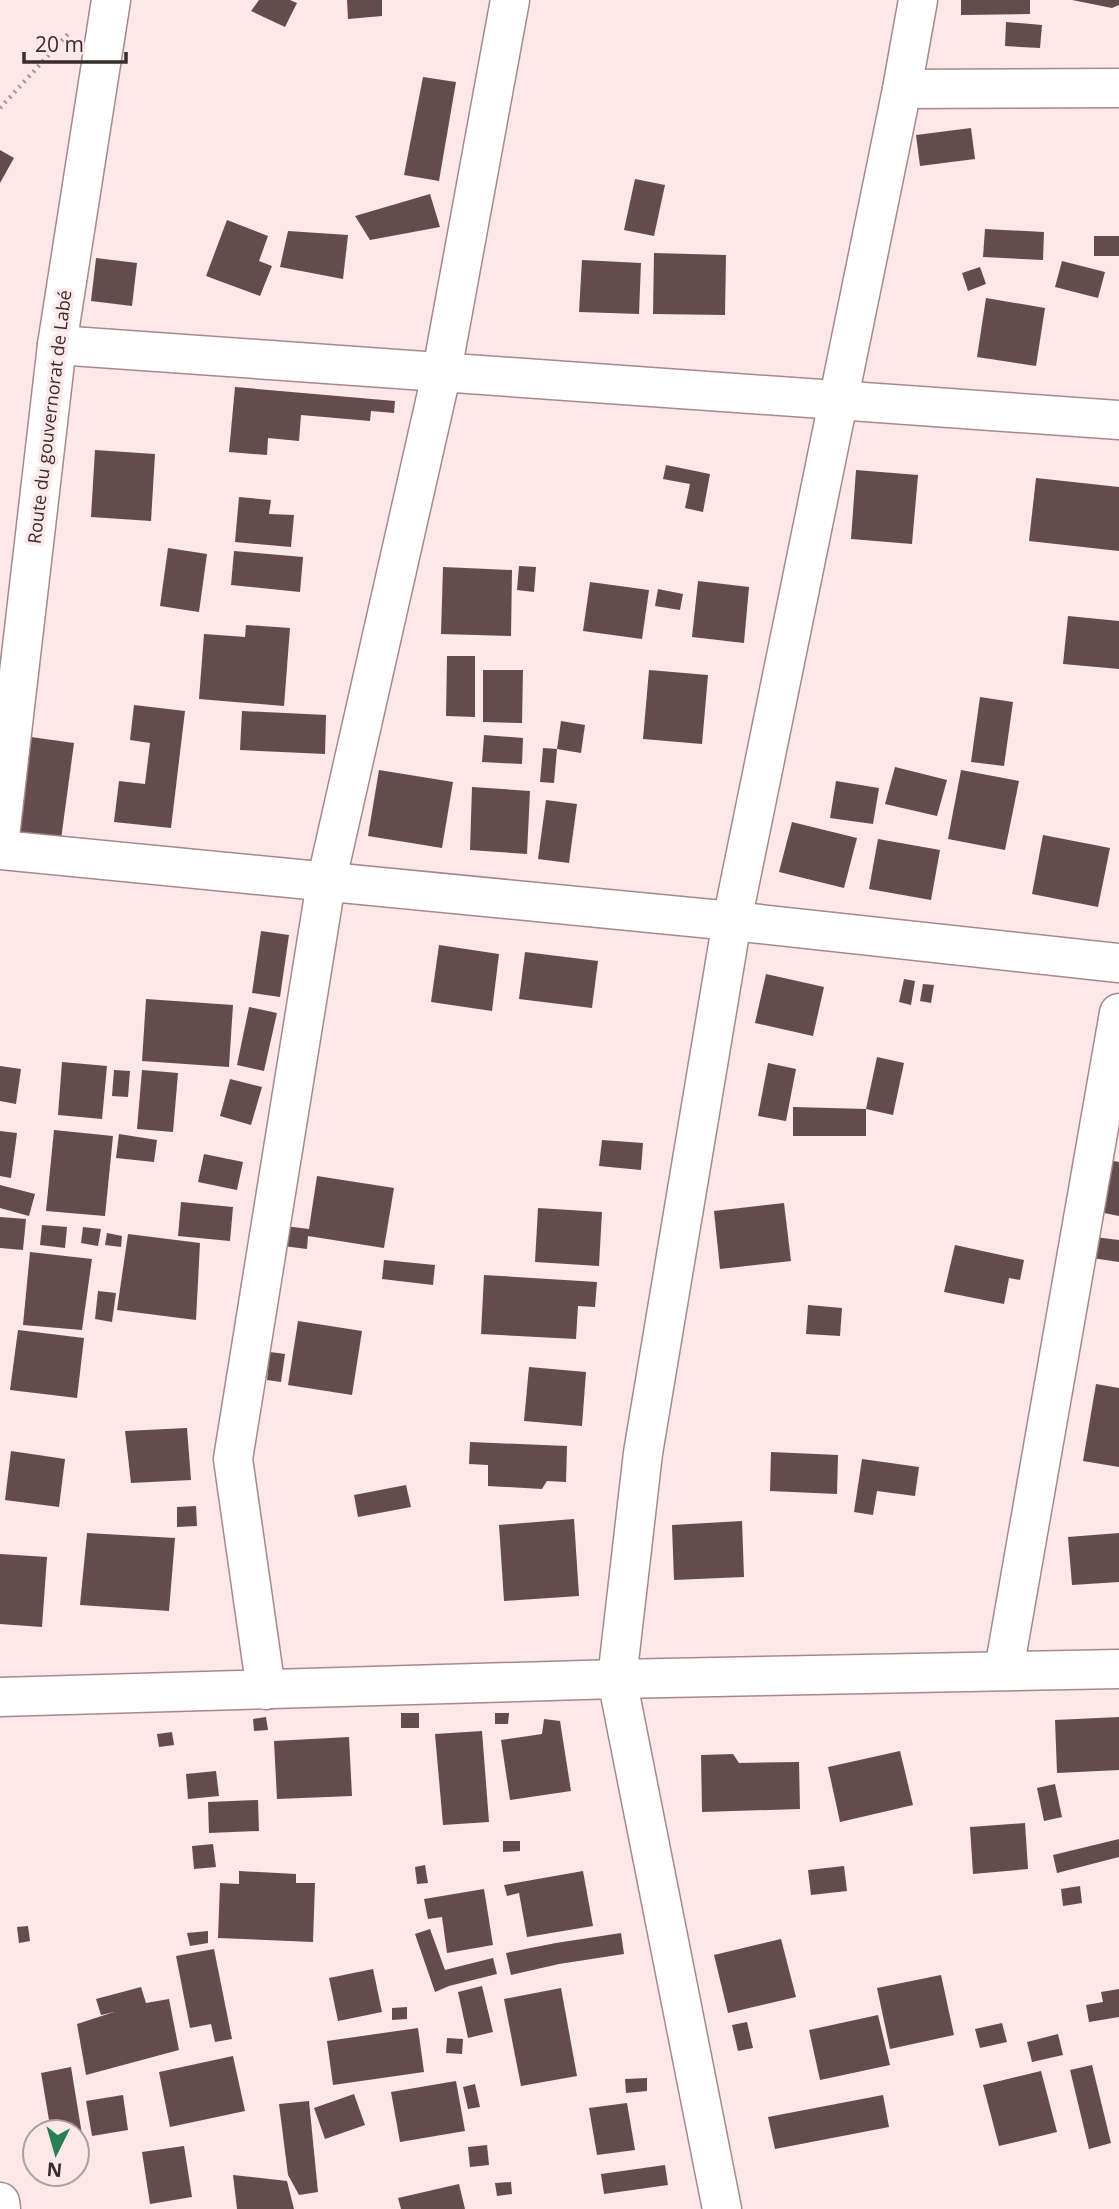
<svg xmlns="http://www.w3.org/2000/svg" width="1119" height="2209" viewBox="0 0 1119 2209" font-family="'Open Sans',sans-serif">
  <rect width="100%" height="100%" fill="#fce8e9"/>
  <g fill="#664b4d">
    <polygon points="259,0 290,0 297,3 285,27 251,11"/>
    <polygon points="347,0 382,0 382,16 348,19"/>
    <polygon points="961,0 1030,0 1030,14 961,15"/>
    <polygon points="1072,0 1119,0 1119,5 1112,8"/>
    <polygon points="1006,22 1042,25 1040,48 1005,46"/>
    <polygon points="423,77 456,82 439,181 404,175"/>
    <polygon points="971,128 975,159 920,166 916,135"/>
    <polygon points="0,150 14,158 0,183"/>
    <polygon points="635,179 665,185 654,236 624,230"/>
    <polygon points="430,194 440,227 370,240 355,216"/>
    <polygon points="227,220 268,236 259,261 272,266 260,296 206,276"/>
    <polygon points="985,229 1044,232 1043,260 983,257"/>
    <polygon points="288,231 348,235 343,279 280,267"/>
    <rect x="1094" y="236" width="25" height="20"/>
    <polygon points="654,253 726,255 725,315 653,314"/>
    <polygon points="96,258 137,263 132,306 91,301"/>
    <polygon points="582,260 641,263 639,314 579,312"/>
    <polygon points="1062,261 1105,272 1098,298 1055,287"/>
    <polygon points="980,267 986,284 968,291 962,273"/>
    <polygon points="986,298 1045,308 1036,366 977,357"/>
    <polygon points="235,387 395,401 394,413 371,411 370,421 301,415 299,441 268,438 267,455 229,452"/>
    <polygon points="95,450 155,454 151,521 91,517"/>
    <polygon points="666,465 710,474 703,512 685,508 690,484 663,479"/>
    <polygon points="856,470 918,475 912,544 851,539"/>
    <polygon points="1036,478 1119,487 1119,551 1029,541"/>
    <polygon points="239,497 271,500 269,514 294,515 291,547 235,542"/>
    <polygon points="168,548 207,554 199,612 160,606"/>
    <polygon points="234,551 303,557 300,592 231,585"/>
    <polygon points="519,566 536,567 534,592 517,590"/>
    <polygon points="443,567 512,570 511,636 441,634"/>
    <polygon points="698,581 749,587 744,643 692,637"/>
    <polygon points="590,582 649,590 642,639 583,631"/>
    <polygon points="658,589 683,594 680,610 655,606"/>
    <polygon points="1068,616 1119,621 1119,669 1063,664"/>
    <polygon points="246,625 290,628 284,706 199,699 204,634 245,637"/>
    <polygon points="447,656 475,656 475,717 446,716"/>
    <polygon points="483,670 523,670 522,723 483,722"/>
    <polygon points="649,670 708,675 702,744 643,739"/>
    <polygon points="980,697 1013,702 1004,766 971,762"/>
    <polygon points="134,705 185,711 171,828 114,822 119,781 145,784 150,743 130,740"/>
    <polygon points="242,711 326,715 325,754 240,750"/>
    <polygon points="561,721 585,725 581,753 557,749"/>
    <polygon points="484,735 523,738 522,764 482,762"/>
    <polygon points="31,737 74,743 60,847 17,840"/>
    <polygon points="543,748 557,749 554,783 540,782"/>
    <polygon points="895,767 947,780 937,816 885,804"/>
    <polygon points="379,770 453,782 442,848 368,836"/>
    <polygon points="961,770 1019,781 1005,850 948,839"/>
    <polygon points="836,781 879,788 873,824 830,818"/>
    <polygon points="472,787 530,791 527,854 470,850"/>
    <polygon points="546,800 577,804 569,863 538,859"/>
    <polygon points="792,822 857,838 844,888 779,872"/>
    <polygon points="1043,835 1110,848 1098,907 1032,894"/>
    <polygon points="878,839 940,850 931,900 869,889"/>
    <polygon points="261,931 289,935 280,997 252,993"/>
    <polygon points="439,945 499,954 492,1011 431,1002"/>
    <polygon points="525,952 598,961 592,1008 519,999"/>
    <polygon points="766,974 824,987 813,1036 755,1023"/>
    <polygon points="904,979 915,981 911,1005 899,1002"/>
    <polygon points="923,984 934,985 931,1003 920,1001"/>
    <polygon points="146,999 233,1005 229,1067 142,1061"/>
    <polygon points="249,1007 277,1013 264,1071 237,1065"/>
    <polygon points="877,1057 904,1063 893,1115 866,1109 866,1136 793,1136 793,1107 866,1109"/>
    <polygon points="62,1062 107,1066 102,1119 58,1115"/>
    <polygon points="768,1063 796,1069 786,1121 758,1116"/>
    <polygon points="0,1066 21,1069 16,1104 0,1101"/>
    <polygon points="114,1070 130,1071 128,1097 112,1096"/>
    <polygon points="142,1070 178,1073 173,1132 137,1129"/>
    <polygon points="230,1079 262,1087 251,1125 220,1116"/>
    <polygon points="54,1130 113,1136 105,1216 46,1211"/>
    <polygon points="0,1131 17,1133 11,1178 0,1176"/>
    <polygon points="119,1134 157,1140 154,1162 116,1158"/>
    <polygon points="602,1140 643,1143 641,1170 599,1166"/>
    <polygon points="204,1154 243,1162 237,1190 198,1182"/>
    <polygon points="1108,1160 1119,1162 1119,1216 1099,1212"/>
    <polygon points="317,1176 394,1188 384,1248 308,1236 307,1249 283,1246 285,1226 309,1229"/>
    <polygon points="0,1185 35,1194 29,1216 0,1208"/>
    <polygon points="181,1202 233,1207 230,1241 178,1236"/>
    <polygon points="784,1203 791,1261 720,1269 714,1211"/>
    <polygon points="538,1208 602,1212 599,1266 535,1262"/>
    <polygon points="0,1217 26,1219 23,1250 0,1248"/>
    <polygon points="42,1225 67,1227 65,1248 40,1245"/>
    <polygon points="83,1227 101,1229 98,1246 81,1243"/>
    <polygon points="107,1233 122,1236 121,1247 105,1245"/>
    <polygon points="128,1234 200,1243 196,1320 117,1310"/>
    <polygon points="1095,1237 1119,1240 1119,1262 1092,1258"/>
    <polygon points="955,1245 1024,1260 1020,1280 1009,1278 1004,1304 944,1292"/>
    <polygon points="30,1252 92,1259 82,1330 23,1325"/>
    <polygon points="384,1260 435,1265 433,1285 382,1279"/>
    <polygon points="484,1275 597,1282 595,1307 578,1306 576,1339 481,1334"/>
    <polygon points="98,1291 116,1293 112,1322 95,1319"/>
    <polygon points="808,1305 842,1308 840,1336 806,1334"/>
    <polygon points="298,1321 362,1331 352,1395 288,1385"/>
    <polygon points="18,1330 84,1338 77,1398 10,1390"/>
    <polygon points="270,1352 285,1354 281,1382 267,1380"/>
    <polygon points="529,1367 586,1372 582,1426 524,1421"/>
    <polygon points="1096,1384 1119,1388 1119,1467 1083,1461"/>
    <polygon points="187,1428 191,1480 131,1483 125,1431"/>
    <polygon points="470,1442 567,1446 566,1482 547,1481 542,1489 488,1486 488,1465 469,1464"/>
    <polygon points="11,1451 65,1459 59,1507 5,1500"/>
    <polygon points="771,1452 838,1455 837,1494 770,1491"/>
    <polygon points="862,1459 919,1467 915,1496 877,1491 873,1515 854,1512"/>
    <polygon points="406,1485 411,1507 358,1517 354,1495"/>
    <polygon points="196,1506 197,1526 177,1527 177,1507"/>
    <polygon points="574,1519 579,1596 504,1601 499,1525"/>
    <polygon points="742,1521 744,1577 674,1580 672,1525"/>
    <polygon points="87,1533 175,1538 169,1611 80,1605"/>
    <polygon points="1119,1533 1119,1582 1072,1585 1068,1537"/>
    <polygon points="0,1554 47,1557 42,1627 0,1624"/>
    <rect x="401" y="1713" width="18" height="15"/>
    <polygon points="495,1713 509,1713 508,1724 495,1724"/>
    <polygon points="266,1717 268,1730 254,1731 253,1719"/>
    <polygon points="1119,1717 1119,1770 1057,1773 1055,1720"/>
    <polygon points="544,1719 560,1721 571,1791 510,1800 501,1740 542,1734"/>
    <polygon points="482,1731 489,1822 443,1825 435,1734"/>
    <polygon points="172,1732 174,1745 159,1747 157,1734"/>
    <polygon points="349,1737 352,1796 277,1799 274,1741"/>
    <polygon points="900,1751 913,1805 840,1822 828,1767"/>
    <polygon points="733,1754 739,1763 799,1762 800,1809 702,1812 701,1755"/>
    <polygon points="216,1771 219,1796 188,1799 186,1774"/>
    <polygon points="1055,1784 1062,1817 1044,1821 1037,1788"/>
    <polygon points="258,1800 259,1831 209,1833 208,1802"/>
    <polygon points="1025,1823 1028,1869 973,1874 970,1827"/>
    <polygon points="1119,1839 1119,1857 1057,1873 1053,1855"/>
    <polygon points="503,1841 520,1841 520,1851 503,1852"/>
    <polygon points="213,1844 216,1867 194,1869 192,1846"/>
    <polygon points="425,1865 428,1883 417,1884 415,1867"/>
    <polygon points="844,1866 847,1891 811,1895 808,1870"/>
    <polygon points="239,1871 296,1874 296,1883 315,1883 313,1942 218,1938 220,1883 239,1884"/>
    <polygon points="583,1871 593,1926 527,1937 519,1893 507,1896 504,1885"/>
    <polygon points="1080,1886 1082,1903 1063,1906 1061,1889"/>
    <polygon points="484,1889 493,1945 447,1953 442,1917 428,1919 424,1899"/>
    <polygon points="28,1926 30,1941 19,1943 17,1927"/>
    <polygon points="430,1929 445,1970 493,1958 497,1974 449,1986 435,1992 415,1934"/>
    <polygon points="208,1931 208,1943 190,1946 187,1933"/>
    <polygon points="621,1933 624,1954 559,1964 511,1975 506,1953 556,1943"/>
    <polygon points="781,1939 796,1997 728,2013 714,1955"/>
    <polygon points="214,1949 232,2039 215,2042 211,2024 190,2028 176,1956"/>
    <polygon points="373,1969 382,2012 338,2021 329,1978"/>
    <polygon points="941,1975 954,2035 890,2049 877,1988"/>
    <polygon points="482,1986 493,2032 468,2038 458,1992"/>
    <polygon points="141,1987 146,2003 169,1999 179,2050 86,2075 77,2024 114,2012 101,2015 96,1999"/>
    <polygon points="561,1988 577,2076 521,2086 504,1999"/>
    <polygon points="1119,1989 1119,2017 1089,2022 1086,2005 1103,2002 1101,1992"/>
    <polygon points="407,2007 407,2019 392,2020 392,2008"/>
    <polygon points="878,2015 890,2065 820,2080 809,2030"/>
    <polygon points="747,2022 753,2048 738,2051 732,2025"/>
    <polygon points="1002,2023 1007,2042 980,2048 975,2029"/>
    <polygon points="418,2028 424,2072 333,2085 327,2041"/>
    <polygon points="1058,2034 1063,2055 1032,2062 1027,2042"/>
    <polygon points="447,2038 463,2039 462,2054 446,2053"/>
    <polygon points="233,2056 245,2111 170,2127 159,2072"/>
    <polygon points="1092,2065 1111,2143 1089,2149 1070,2070"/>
    <polygon points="71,2067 85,2153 77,2155 77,2132 51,2132 41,2073"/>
    <polygon points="1041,2071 1057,2132 999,2146 983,2085"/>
    <polygon points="647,2078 647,2091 626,2093 625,2079"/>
    <polygon points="456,2081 465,2131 400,2142 391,2092"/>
    <polygon points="475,2084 480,2107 468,2109 463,2087"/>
    <polygon points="354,2094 365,2125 325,2139 314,2108"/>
    <polygon points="123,2095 128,2130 92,2136 86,2101"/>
    <polygon points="883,2095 889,2127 775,2149 768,2117"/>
    <polygon points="309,2101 318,2192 299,2195 288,2175 279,2104"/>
    <polygon points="627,2103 635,2150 597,2155 589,2108"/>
    <polygon points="487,2145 489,2165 470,2167 468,2147"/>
    <polygon points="184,2146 192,2197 150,2204 142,2152"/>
    <polygon points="665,2165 668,2185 604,2194 601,2174"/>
    <polygon points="233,2175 287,2181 294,2209 237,2209"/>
    <polygon points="511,2182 512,2194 497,2196 495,2183"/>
    <polygon points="459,2184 465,2209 401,2209 398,2198"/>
  </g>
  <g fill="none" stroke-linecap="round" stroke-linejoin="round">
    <defs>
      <g id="minor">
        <polyline points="902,89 1119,88"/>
        <polyline points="57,345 1119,420"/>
        <polyline points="0,836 57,345 111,0"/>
        <polyline points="0,850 732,921 1119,963"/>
        <polyline points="1004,1670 1119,1013"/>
        <polyline points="266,1690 233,1459 326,883 442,371 510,0"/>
        <polyline points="0,1697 617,1679 1119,1669"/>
        <polyline points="0,2202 1,2209"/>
        <polyline points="722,2209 617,1679 643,1453 732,921 902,89 918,0"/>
      </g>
    </defs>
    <use href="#minor" stroke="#a7888a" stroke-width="41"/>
    <polyline stroke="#a69697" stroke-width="4.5" stroke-dasharray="2 5" stroke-linecap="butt" points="0,108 68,34"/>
    <use href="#minor" stroke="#fff" stroke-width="38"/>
  </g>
  <g text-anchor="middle" stroke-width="7" stroke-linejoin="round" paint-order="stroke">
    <g font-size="18" fill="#392c2d" stroke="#fce8e9">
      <text transform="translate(50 417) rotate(-83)" y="6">Route du gouvernorat de Labé</text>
    </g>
  </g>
  <g transform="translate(56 2153) rotate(185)"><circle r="33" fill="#fce8e9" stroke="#ae9d9e" stroke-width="2"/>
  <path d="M0-5L12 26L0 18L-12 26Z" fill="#2b8053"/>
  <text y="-10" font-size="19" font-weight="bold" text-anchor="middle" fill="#392c2d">N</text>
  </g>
  <path d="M24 52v10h102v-10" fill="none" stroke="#392c2d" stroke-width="3.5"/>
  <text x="35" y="52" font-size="21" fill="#392c2d" stroke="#fce8e9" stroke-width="5" paint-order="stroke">20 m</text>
</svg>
